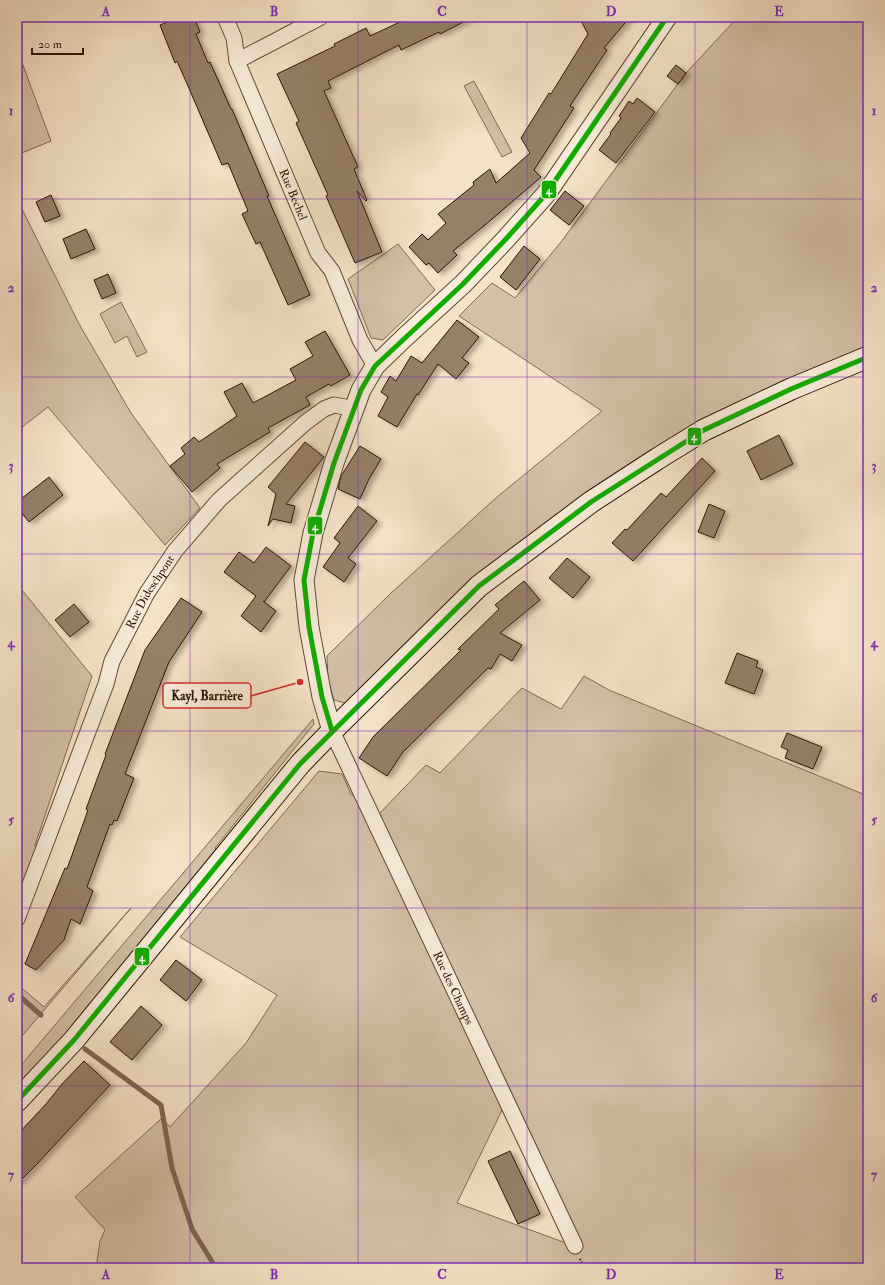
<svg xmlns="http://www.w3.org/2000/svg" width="885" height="1285" viewBox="0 0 885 1285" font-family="'IM FELL Double Pica',serif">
  <defs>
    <filter id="shadow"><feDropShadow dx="4.5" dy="2.5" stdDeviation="2" flood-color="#0004"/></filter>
  </defs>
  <rect width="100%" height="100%" fill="#f5e3c8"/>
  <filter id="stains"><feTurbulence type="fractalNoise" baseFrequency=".005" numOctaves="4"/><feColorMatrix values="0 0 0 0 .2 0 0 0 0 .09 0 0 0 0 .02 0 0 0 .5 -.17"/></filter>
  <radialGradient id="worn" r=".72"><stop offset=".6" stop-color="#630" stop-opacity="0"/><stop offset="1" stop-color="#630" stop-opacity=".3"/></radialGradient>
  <g fill="#d3c0a7" stroke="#806a55" fill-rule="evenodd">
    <polygon points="738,17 868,17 868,351 724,413 483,571 345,703 334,700 328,679 327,656 391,593 497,497 602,411 459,316 492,283 515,298 561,242 686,73"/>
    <polygon points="17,49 51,141 17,155"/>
    <polygon points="474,81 512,152 502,157 464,86"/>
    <polygon points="17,199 79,324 131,413 200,508 165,545 48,407 17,431"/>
    <polygon points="398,244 435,290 383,340 371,338 348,279"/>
    <polygon points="121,302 147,352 137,357 127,336 115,343 100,314"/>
    <polygon points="17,584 92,676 35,845 42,855 17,919"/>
    <path d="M584,676L609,690L868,796V1268H96L100,1241L105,1230L75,1197L162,1118L170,1127L246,1043L277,995L180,937L319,771L342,774L351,794L378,815L426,765L440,773L522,688L561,709ZM506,1102L574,1246L457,1203Z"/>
    <polygon points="313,719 314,724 215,848 224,858 17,1101 17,1070"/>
    <polygon points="131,908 17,1042 17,984 44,1007"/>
  </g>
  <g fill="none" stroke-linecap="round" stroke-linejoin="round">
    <g stroke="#7d6651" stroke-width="5">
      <polyline points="17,994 41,1015"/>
      <polyline points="85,1049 161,1105 172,1168 192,1229 216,1268"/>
    </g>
  </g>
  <g fill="#958069" stroke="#2e1403" filter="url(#shadow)">
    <polygon points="180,17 194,17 200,32 196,34 208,63 210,62 231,109 232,109 269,196 267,196 310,295 288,305 260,242 256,244 242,214 248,211 228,163 222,165 188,86 177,61 175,63 160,25"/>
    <polygon points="401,17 473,17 440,34 439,32 401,50 399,45 328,81 331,88 324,91 358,167 354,169 367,200 366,201 357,191 382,252 355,263 326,196 328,195 296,123 299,121 277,74 335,46 334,44 366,28 370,36 402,21"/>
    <polygon points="587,17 630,17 604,48 607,50 570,106 574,108 534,170 541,177 485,225 453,251 457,255 438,273 429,263 426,265 409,247 422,234 428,240 446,223 438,214 474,185 473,182 490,169 496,183 530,153 521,138 549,93 551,94 588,34 582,23"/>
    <polygon points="676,65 686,73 678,84 667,76"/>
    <polygon points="637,98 655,112 616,163 599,150 611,134 610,133 621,118 619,116 629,101 633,104"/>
    <polygon points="565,191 584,206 569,225 550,210"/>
    <polygon points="51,195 60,216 45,222 36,202"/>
    <polygon points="86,229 95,249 71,259 63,239"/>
    <polygon points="524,246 540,259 516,290 500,277"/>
    <polygon points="108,274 116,293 102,299 94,280"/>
    <polygon points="457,320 479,337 462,358 469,363 456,379 438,364 418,395 417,394 397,427 378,416 388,397 381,392 390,376 396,381 411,356 422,363"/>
    <polygon points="325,331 350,375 331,386 329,384 306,397 310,405 268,428 270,432 217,464 220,468 192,492 170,466 185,454 181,448 194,437 199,442 237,416 224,392 242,383 253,403 296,380 290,369 313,356 305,342"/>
    <polygon points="779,435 793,464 761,480 747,451"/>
    <polygon points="305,442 324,457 286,504 295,506 291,523 273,519 268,526 276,494 268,487"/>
    <polygon points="360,446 381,459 369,479 360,499 338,489 341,476"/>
    <polygon points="702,458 715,471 633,561 612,543 625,529 627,530 661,493 666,497"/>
    <polygon points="49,477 63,495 29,522 17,507 17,502"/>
    <polygon points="709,504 725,511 714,538 698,532"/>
    <polygon points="358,506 377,521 348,558 356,564 344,582 323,567 340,543 334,538"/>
    <polygon points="266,547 291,566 264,602 263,601 276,611 261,632 241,616 256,596 224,572 239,552 254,563"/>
    <polygon points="567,558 590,577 573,598 549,578"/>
    <polygon points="524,581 540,600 500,633 522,645 512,661 500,654 491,669 488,668 403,752 387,776 359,758 373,737 461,650 458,649 499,609 495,605"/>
    <polygon points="181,598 202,612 169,662 125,774 134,778 117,821 114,820 112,825 110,824 87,887 93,891 80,924 71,919 64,940 36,970 25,964 65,868 67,869 88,810 86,809 106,755 105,754 145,650"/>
    <polygon points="74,604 89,622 70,637 55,620"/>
    <polygon points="737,653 758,661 756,667 763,670 754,694 725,683"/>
    <polygon points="787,733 822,747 813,769 785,758 788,750 781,747"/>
    <polygon points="176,960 202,980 186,1001 160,980"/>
    <polygon points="141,1006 162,1025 132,1060 110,1042"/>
    <polygon points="84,1061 110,1085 37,1164 17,1184 17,1135 46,1104 62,1084"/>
    <polygon points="510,1151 540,1214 518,1224 488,1161"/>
  </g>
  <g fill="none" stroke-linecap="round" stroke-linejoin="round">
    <defs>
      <g id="minor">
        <path id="s1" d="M225,17L234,38L237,61L318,253L332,271L360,340L375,366"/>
        <polyline points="237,61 321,17"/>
        <path id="s2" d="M332,731L575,1246"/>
        <path id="s3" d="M17,919L106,684L112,661L147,593L175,551L219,500L305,423L324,409L334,405L345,407L351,413"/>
      </g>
      <polyline id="tertiary" points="332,731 322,697 309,627 304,580 313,533 334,463 361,390 375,366 405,337 463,284 505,240 546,194 667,17"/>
      <polyline id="secondary" points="17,1101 74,1040 300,764 332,731 479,586 591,502 657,459 704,430 791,389 868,357"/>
    </defs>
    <use href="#minor" stroke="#604834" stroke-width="17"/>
    <use href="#tertiary" stroke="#604834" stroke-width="21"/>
    <use href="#secondary" stroke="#2e1403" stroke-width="23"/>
    <polyline stroke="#2e1403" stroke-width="2.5" stroke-dasharray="1 2" stroke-linecap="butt" points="580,1259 584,1268"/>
    <use href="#minor" stroke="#f8eddb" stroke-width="15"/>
    <use href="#tertiary" stroke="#f8eddb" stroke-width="19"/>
    <use href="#secondary" stroke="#f8eddb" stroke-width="21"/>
    <defs>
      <g id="bus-1">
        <polyline points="332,731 322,697 309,627 304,580 313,533 334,463 361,390 375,366 463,284 505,240 546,194 667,17"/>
        <polyline points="17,1101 74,1040 300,764 479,586 591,502 704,430 791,389 868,357"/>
      </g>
    </defs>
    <use href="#bus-1" stroke="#f8eddb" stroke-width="8"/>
    <use href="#bus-1" stroke="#10ad01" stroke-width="5"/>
  </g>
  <path fill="none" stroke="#7b2cbf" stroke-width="1" stroke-opacity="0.55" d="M190,17V1268M358,17V1268M527,17V1268M695,17V1268M17,199H868M17,377H868M17,554H868M17,731H868M17,908H868M17,1086H868"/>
  <g text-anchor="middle" stroke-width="3" stroke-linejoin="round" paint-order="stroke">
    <g font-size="12" fill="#2e1403" stroke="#f8eddb">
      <text dy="4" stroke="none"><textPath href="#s1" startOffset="191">Rue Bechel</textPath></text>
      <text dy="4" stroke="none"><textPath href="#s3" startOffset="354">Rue Dideschpont</textPath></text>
      <text dy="4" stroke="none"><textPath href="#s2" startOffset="284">Rue des Champs</textPath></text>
    </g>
  </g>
  <path fill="none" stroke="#d62828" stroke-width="1.5" d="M300 682L251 696"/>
  <circle fill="#d62828" stroke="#f8eddb" stroke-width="1.5" cx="300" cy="682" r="4"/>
  <rect fill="#f8eddb" stroke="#d62828" stroke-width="1.5" x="163" y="683" width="88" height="25" rx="4"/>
  <g font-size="13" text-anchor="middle" font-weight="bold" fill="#2e1403">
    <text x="207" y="700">Kayl, Barrière</text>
  </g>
  <g stroke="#f8eddb" stroke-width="1.5">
    <rect x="541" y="180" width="16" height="19" rx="4" fill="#10ad01"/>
    <rect x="687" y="427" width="15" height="19" rx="4" fill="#10ad01"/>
    <rect x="307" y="516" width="16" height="19" rx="4" fill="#10ad01"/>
    <rect x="134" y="947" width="16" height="19" rx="4" fill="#10ad01"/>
  </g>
  <g font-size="11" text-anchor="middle" font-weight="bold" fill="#fff">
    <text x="549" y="194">4</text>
    <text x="694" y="440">4</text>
    <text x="315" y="530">4</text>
    <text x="142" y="961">4</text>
  </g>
  <rect width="885" height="1285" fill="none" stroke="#f5e3c8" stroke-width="44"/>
  <path d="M32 48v6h51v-6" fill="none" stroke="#2e1403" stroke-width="2"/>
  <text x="38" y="48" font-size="12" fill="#2e1403" stroke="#f8eddb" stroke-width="3" paint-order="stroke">20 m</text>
  <rect x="22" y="22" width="841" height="1241" fill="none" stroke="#7b2cbf" stroke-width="1.5"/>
  <g font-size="13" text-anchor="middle" font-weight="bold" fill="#7b2cbf">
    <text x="106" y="16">A</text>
    <text x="274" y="16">B</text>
    <text x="442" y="16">C</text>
    <text x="611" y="16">D</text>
    <text x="779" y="16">E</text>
    <text x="11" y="115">1</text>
    <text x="874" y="115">1</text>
    <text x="11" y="292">2</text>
    <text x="874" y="292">2</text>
    <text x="11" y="470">3</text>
    <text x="874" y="470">3</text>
    <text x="11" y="647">4</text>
    <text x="874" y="647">4</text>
    <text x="11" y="824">5</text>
    <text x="874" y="824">5</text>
    <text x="11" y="1002">6</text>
    <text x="874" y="1002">6</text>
    <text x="11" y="1179">7</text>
    <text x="874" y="1179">7</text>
    <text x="106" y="1279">A</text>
    <text x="274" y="1279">B</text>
    <text x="442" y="1279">C</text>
    <text x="611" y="1279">D</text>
    <text x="779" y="1279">E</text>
  </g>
  <rect width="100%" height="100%" filter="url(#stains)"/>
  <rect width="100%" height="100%" fill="url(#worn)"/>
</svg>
